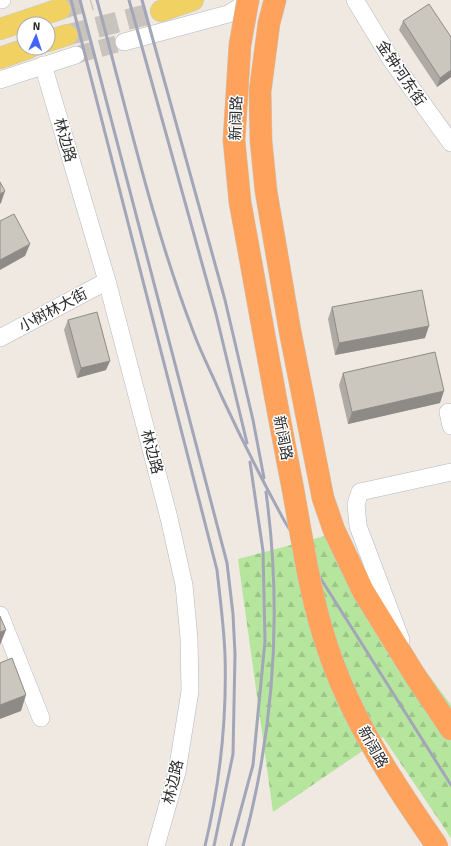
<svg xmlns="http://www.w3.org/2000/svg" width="451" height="846" viewBox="0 0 451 846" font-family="Signika,'Noto Sans SC',sans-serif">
  <defs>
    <pattern id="forest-firs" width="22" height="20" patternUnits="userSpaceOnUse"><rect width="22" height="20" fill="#b6e59e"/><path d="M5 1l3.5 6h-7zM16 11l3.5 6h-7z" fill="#9dc588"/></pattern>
  </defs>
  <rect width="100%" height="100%" fill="#efe9e1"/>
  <polygon fill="url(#forest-firs)" points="325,536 451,705 451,838 383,737 273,812 238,559"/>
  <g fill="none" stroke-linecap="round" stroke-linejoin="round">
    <polyline stroke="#c8c4bd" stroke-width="17" stroke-dasharray="17 8" stroke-linecap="butt" points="76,55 124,42"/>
    <g stroke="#c8c4bd" stroke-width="21" stroke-dasharray="21 10" stroke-linecap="butt">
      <polyline points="60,9 91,0"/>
      <polyline points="67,35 161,11"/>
    </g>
    <defs>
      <g id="minor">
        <polyline points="0,0 2,0"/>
        <polyline points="355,0 392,61 451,143"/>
        <polyline points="124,42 228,14 251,0"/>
        <polyline points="43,65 107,281 169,518 184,585 189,638 190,691 177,772 156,846"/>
        <polyline points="0,80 76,55"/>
        <polyline points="0,338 107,281"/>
        <polyline points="448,412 451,426"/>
        <polyline points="0,615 41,718"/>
        <polyline points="401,640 358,526 356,504 360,492 451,472"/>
      </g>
      <g id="major">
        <polyline points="161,11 193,0"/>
        <polyline points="0,29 60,9"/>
        <polyline points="48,41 67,35"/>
        <polyline points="0,58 29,48"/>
      </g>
      <polyline id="highway" points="275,0 269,23 260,92 261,141 266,191 290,331 323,498 334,530 363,591 414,674 451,729"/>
    </defs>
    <use href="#minor" stroke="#b4b7c1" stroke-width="18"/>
    <use href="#major" stroke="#c9c9c9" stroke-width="22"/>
    <use href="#highway" stroke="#c9c9c9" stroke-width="23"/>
    <use href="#minor" stroke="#fff" stroke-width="17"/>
    <use href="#major" stroke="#f2d163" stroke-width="21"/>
    <use href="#highway" stroke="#ffa35c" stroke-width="22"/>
    <g stroke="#a3a6b8" stroke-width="3">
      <path d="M71,0L217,570C220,598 224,627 225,655C227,720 220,783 205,846"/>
      <polyline points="80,0 227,563 233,614 235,654 233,754 214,846"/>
      <path d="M97,0C127,111 152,224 193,331C201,353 212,374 221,395C241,438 262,480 285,522L451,785"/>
      <polyline points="129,0 216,314 247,443"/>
      <polyline points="142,0 225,300 253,420 264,478"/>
      <polyline points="231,846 253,765 265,641 263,551 250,462"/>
      <path d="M243,846C274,731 282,610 266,492"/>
    </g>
    <defs>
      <path id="highway-bridge" d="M248,0L240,45L234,140L240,202C257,295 273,387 291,479C302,536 309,594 328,649C352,721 394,784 437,846"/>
    </defs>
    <use href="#highway-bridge" stroke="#c9c9c9" stroke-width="23" stroke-linecap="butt"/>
    <use href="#highway-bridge" stroke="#ffa35c" stroke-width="22"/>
  </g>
  <g fill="#afaba4">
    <polygon points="403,21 451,37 451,77 437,87 399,30"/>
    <polygon points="332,307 425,338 335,355 328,319"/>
    <polygon points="68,320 106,370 77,378 64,330"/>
    <polygon points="343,373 440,403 348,424 339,385"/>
  </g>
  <g fill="#8e8b86">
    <polygon points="451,70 451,77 437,87 440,78"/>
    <polygon points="5,191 1,203 0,204 0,194"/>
    <polygon points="30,244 25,256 0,270 0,260"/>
    <polygon points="429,326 425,338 335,355 339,343"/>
    <polygon points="110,361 106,370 77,378 81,368"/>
    <polygon points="444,391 440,403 348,424 352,412"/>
    <polygon points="6,630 0,645 0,632"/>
    <polygon points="26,695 21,711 0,719 0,705"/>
  </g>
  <g fill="#cbc7bf" stroke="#8e8b86">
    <polygon points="429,4 451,37 451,70 440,78 403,21"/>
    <polygon points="0,182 5,191 0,194"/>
    <polygon points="14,214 30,244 0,260 0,221"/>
    <polygon points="422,290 429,326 339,343 332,307"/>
    <polygon points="97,312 110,361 81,368 68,320"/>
    <polygon points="435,352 444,391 352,412 343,373"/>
    <polygon points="0,616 6,630 0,632"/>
    <polygon points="12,658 26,695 0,705 0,663"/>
  </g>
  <g text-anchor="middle" stroke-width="3" stroke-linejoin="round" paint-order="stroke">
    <g font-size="15" fill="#2e2e2e" stroke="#fff">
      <text transform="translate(401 73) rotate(56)" y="5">金钟河东街</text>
      <text transform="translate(236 118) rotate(-88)" y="5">新阔路</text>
      <text transform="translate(65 140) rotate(74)" y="5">林边路</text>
      <text transform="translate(53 310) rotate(-28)" y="5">小树林大街</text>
      <text transform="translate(283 438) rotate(79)" y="5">新阔路</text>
      <text transform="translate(152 452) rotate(75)" y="5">林边路</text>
      <text transform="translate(373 747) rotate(61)" y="5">新阔路</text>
      <text transform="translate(173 782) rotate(-77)" y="5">林边路</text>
    </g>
  </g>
  <g transform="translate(36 36) rotate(3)"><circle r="19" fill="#ffffff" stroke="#ababab"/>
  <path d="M0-3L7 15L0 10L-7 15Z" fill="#4264fb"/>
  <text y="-6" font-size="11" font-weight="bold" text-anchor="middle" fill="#2e2e2e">N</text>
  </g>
</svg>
